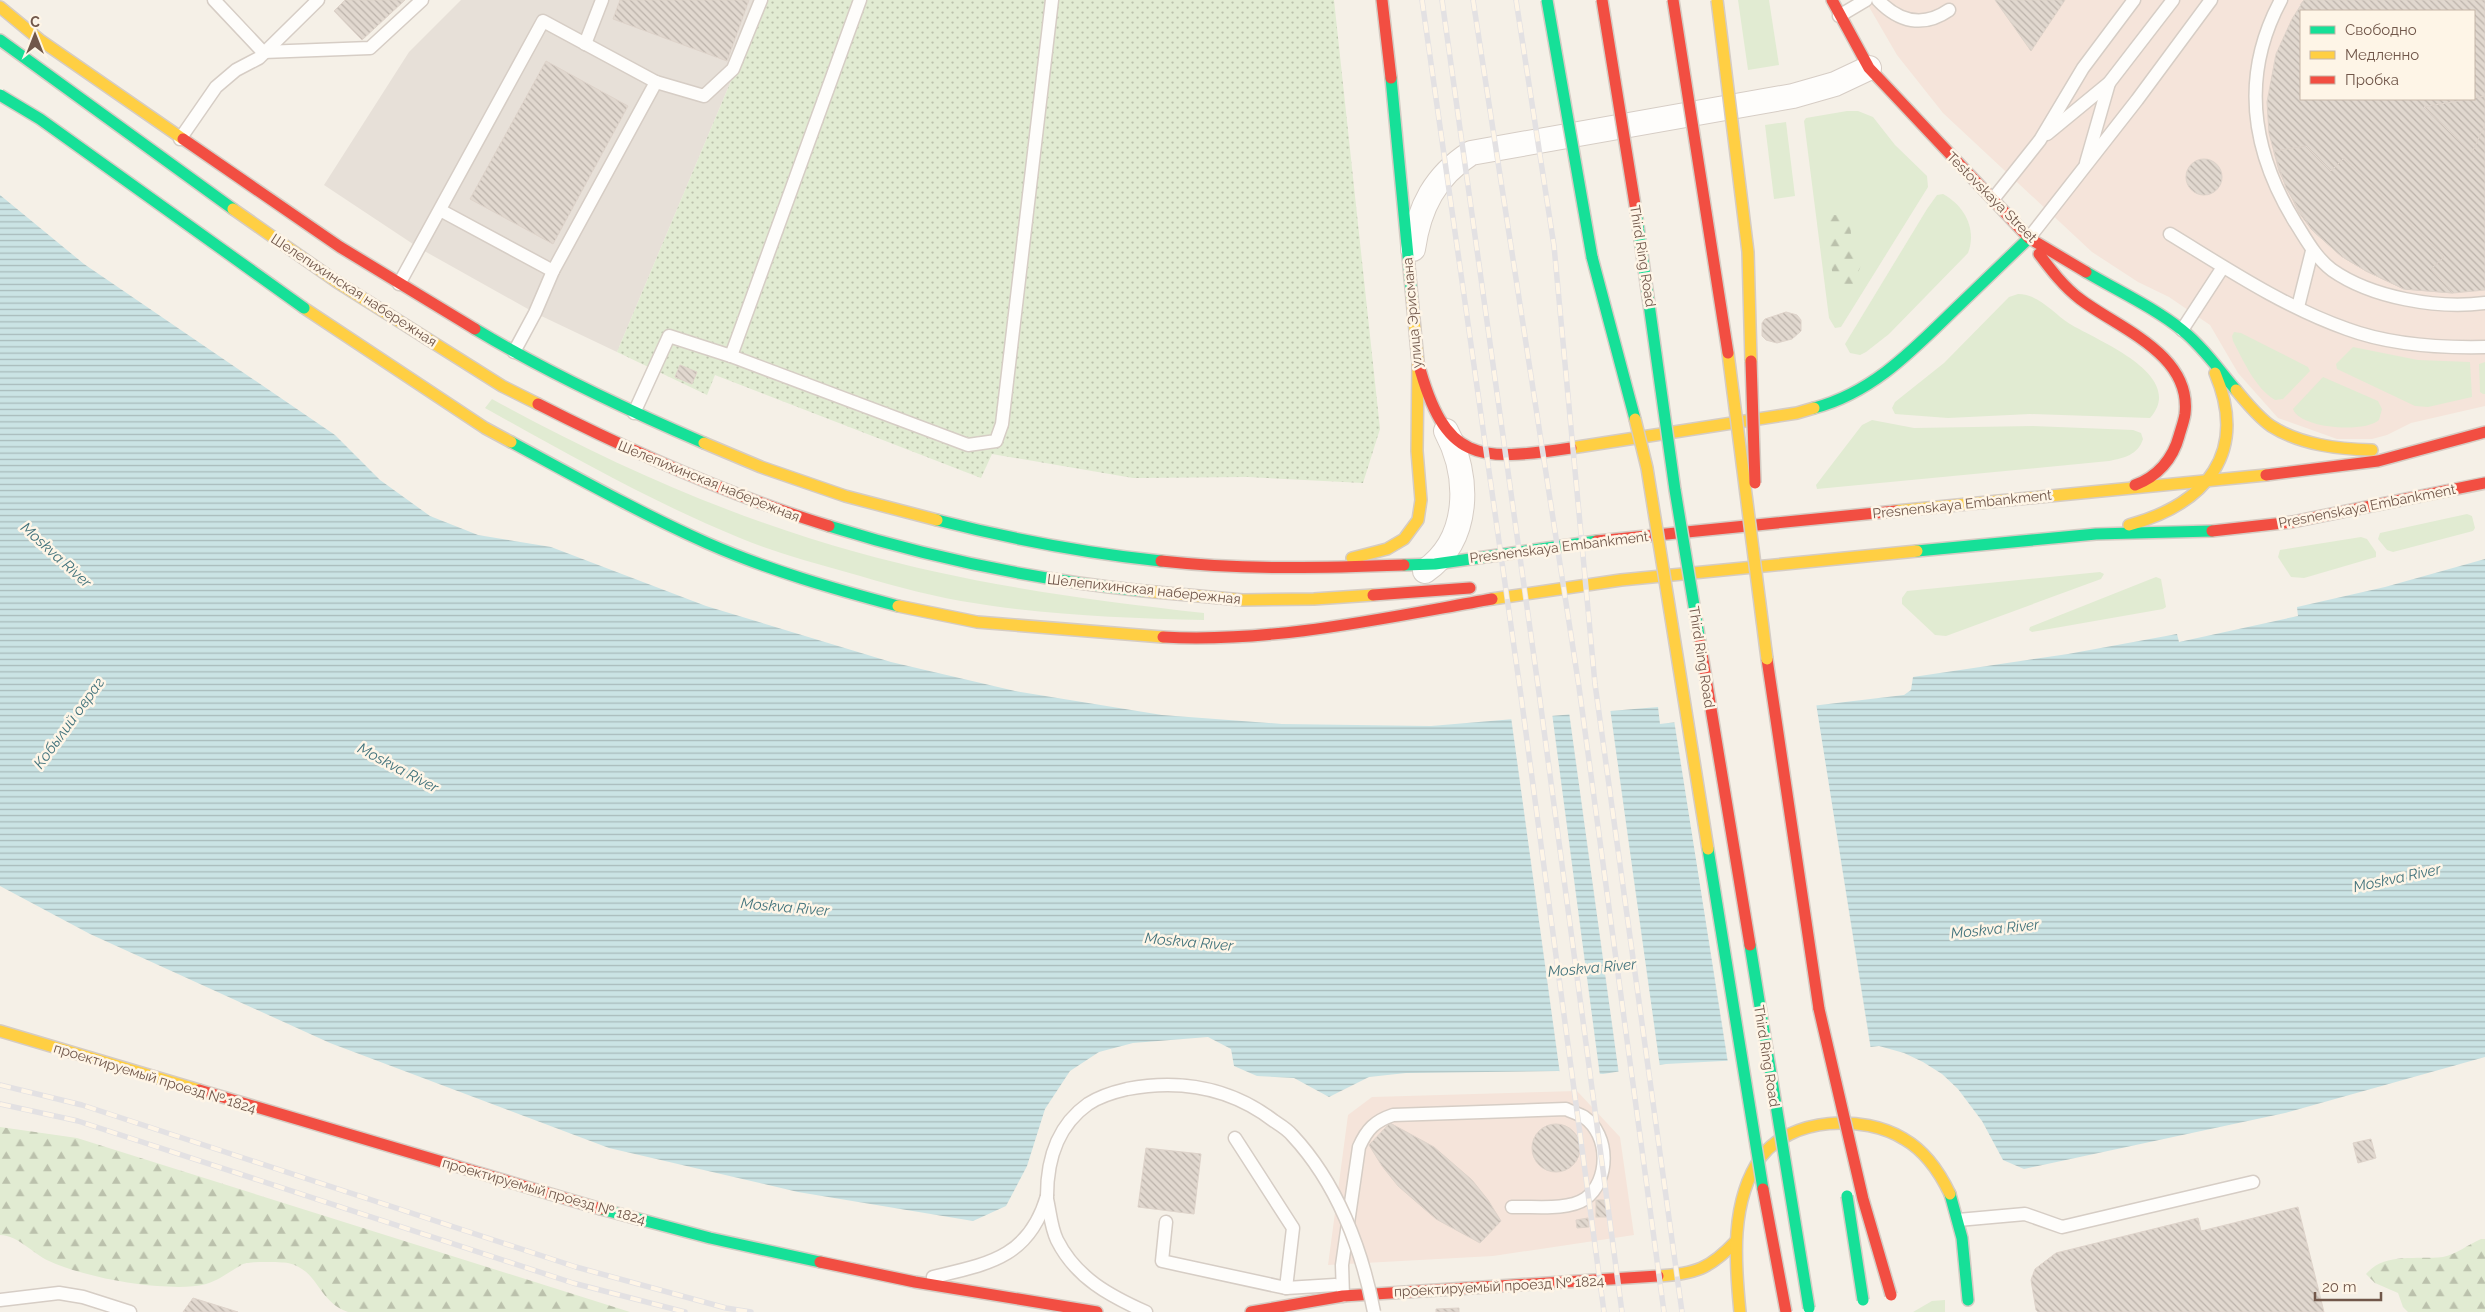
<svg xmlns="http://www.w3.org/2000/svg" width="2485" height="1312" viewBox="0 0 2485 1312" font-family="Raleway,sans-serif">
  <defs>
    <pattern id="forest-firs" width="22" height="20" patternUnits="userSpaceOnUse" patternTransform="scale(1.25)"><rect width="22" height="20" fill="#e1ebd2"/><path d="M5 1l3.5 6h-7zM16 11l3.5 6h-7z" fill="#bbc1ac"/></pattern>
    <pattern id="garden-dots" width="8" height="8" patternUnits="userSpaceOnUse" patternTransform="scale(1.25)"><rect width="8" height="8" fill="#e1ebd2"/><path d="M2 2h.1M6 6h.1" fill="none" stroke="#bbc1ac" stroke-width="1.8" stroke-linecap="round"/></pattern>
    <pattern id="water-rules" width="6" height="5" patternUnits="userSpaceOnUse" patternTransform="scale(1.25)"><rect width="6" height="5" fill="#cae3e4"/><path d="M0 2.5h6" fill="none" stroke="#a8bbbb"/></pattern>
    <pattern id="building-back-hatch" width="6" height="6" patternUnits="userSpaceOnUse" patternTransform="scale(1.25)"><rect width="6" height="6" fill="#e1d8cf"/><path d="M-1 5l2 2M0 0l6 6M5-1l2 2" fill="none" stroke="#bbb2aa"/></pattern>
  </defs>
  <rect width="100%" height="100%" fill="#f5f0e7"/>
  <g fill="#f5e4da" fill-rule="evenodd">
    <path d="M1865,0H2485V406L2411,423L2387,435L2372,439H2337L2278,418L2238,373L2210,325L2169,297L2138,282L2092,252L1943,113L1897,55ZM2301,11H2474V99H2301Z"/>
    <polygon points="1577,1091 1620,1137 1634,1235 1493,1256 1328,1265 1348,1115 1372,1097"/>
  </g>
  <polygon fill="#e7e0d8" points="461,0 765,0 617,352 535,313 419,248 324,185 409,52"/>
  <g fill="#e1ebd2">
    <polygon points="1738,0 1769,0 1779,65 1748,70"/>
    <polygon points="1847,111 1858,111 1873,117 1895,145 1927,176 1928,187 1841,327 1835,328 1829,318 1804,121 1806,118"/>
    <polygon points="1786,122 1795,196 1774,199 1765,125"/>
    <path d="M1943,194C1965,206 1977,230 1968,253L1889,334L1866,352L1860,355L1850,353L1845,344L1927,209L1937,195Z"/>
    <path d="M2018,294C2039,294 2053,313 2070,324C2096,340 2188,375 2150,418L2030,414L1948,418L1895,414L1892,408L1895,402L1944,363L2009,297Z"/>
    <path d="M2234,332L2241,333L2308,367L2310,371L2283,399L2275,400C2255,388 2243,360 2233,341L2232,336Z"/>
    <polygon points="2353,347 2418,360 2470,362 2472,397 2428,407 2415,406 2337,369 2336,364"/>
    <polygon points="2485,362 2485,394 2483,394 2480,392 2479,364"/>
    <path d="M2323,377L2378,401L2382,409L2379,420C2365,433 2300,429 2293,409Z"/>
    <path d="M492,399C607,462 729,517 856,552C970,584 1087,600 1204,613V620C1122,618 1042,615 961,601C922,594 884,583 846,572C810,562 774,552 740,538C652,502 569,455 485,408Z"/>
    <path d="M1872,420L1914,428L2033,426L2133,430L2141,433L2143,439C2138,455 2124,458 2109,461L1817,489L1816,485L1862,425Z"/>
    <polygon points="2467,514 2472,516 2475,528 2473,531 2393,552 2387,550 2378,539 2380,533"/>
    <polygon points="2361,537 2367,539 2376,552 2376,557 2304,578 2291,577 2278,557 2280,550"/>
    <polygon points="2100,572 2104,574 2101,579 1946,636 1935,635 1902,604 1902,598 1907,591"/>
    <polygon points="2156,577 2161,579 2166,607 2163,609 2032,632 2029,630 2030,627"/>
    <polygon points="1945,1300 1945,1312 1913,1312 1932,1301"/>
  </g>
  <g fill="url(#forest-firs)">
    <path d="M1829,215H1841L1850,222L1851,234L1862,256L1860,268L1848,295C1846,293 1842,290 1839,288C1829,275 1825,231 1829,215Z"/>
    <path d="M0,1127L77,1138L630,1312H348C317,1301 319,1270 288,1263C281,1262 249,1261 243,1264C230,1271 220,1280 206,1284C191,1288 172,1287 157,1286C126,1284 77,1274 49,1261C32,1253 19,1236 0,1235Z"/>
    <path d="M2481,1239H2485V1312H2408L2403,1307L2398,1293L2375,1283L2366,1274C2385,1252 2416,1260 2443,1257C2455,1255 2469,1244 2481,1239Z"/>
  </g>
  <polygon fill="url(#garden-dots)" points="765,0 1334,0 1380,429 1363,483 1248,477 1133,478 992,454 981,478 715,375 707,395 617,352"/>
  <polygon fill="url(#water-rules)" points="0,195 84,264 335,435 380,480 430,516 478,535 551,547 706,606 891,662 1015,691 1162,715 1282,724 1431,726 1658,707 1660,724 1904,695 1911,690 1913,677 2068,654 2177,634 2179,642 2298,616 2297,607 2385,587 2485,559 2485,1057 2285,1113 2024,1169 2003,1160 1982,1121 1958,1089 1942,1074 1923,1062 1904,1053 1879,1046 1779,1058 1666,1064 1603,1074 1558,1071 1406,1073 1369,1077 1329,1097 1294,1078 1257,1076 1234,1066 1231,1049 1208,1037 1133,1043 1099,1052 1070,1071 1045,1109 1027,1166 1006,1206 973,1221 798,1192 609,1148 330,1043 90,934 0,886"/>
  <g fill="#f5f0e7">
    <polygon points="1816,703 1871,1050 1779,1061 1728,1063 1674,720"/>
    <polygon points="1610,708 1660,1067 1619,1075 1569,712"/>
    <polygon points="1552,713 1600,1076 1560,1074 1511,717"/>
  </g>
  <g fill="url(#building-back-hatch)" stroke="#ded3ca" fill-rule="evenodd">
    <polygon points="345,0 405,0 362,40 334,11"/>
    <polygon points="620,0 749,0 727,61 613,19"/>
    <polygon points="1995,0 2065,0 2031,51"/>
    <polygon points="2304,0 2485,0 2485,50 2474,56 2474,11 2314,11 2300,5"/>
    <path d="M2304,0H2485V290L2453,293L2404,289L2366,271L2341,256L2312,230L2299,213L2279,171L2269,133L2267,102L2276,54L2292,19ZM2301,11H2474V99H2301Z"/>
    <polygon points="546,61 628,106 553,244 470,199"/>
    <polygon points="2485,96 2485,124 2472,153 2424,107"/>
    <polygon points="2306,146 2331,171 2344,158 2444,257 2431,269 2453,293 2404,289 2366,271 2341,256 2312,230 2286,188 2274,151"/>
    <circle cx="2204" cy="177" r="18"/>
    <polygon points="1786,312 1797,315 1801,320 1801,331 1792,339 1777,343 1766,340 1762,336 1762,323 1765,319"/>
    <polygon points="680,365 697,372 692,384 675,377"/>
    <polygon points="1390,1123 1434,1147 1472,1180 1488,1200 1501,1221 1480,1243 1436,1219 1398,1186 1382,1166 1369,1145"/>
    <circle cx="1556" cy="1148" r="24"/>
    <polygon points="2371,1139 2376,1158 2358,1163 2353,1143"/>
    <polygon points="1146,1148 1201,1154 1194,1214 1138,1207"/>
    <rect x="1596" y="1200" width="13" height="17"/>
    <polygon points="2298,1207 2324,1312 2038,1312 2036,1310 2031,1280 2035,1269 2056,1253 2198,1218 2201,1231"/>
    <polygon points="1588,1218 1589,1227 1577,1228 1576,1220"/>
    <polygon points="193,1298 238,1312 183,1312"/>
    <polygon points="1459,1308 1459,1312 1436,1312 1436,1309"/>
  </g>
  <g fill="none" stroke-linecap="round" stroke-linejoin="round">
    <defs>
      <g id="lane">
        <polyline points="214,0 263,52 370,48 422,0"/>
        <path d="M1878,0C1899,22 1923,28 1949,10"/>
        <path d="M2281,0C2240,76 2251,150 2295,222C2306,239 2315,257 2332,270C2372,298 2437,309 2485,303"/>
        <polyline points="1839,16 1866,0"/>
        <polyline points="585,44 602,0"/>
        <polyline points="656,82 704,96 733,69 761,0"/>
        <polyline points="2047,134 2109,83 2173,0"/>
        <polyline points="180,139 216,87 236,70 259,58 318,0"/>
        <polyline points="2086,163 2109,83"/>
        <polyline points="1994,198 2040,140 2083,68 2134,0"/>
        <path d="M2170,234C2226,268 2284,307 2347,329C2390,345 2439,348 2485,347"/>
        <polyline points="2029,238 2137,100 2211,0"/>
        <polyline points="399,284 543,21 656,82 553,271 440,210"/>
        <polyline points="2298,307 2312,251"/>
        <polyline points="2182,330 2223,267"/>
        <polyline points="514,352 535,313 553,271"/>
        <polyline points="731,356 860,0"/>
        <polyline points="634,413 669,336 731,356 968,445 996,441 1002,424 1052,0"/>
        <polyline points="1235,1138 1293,1228 1286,1288"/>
        <path d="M1047,1199C1050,1212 1051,1228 1057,1240C1076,1278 1110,1296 1146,1312"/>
        <polyline points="1958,1220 2025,1214 2062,1227 2253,1182"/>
        <polyline points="1166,1222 1162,1261 1286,1288 1335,1285"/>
        <path d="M933,1277C988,1264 1029,1258 1047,1196"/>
        <path d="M1343,1296L1342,1265L1359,1147C1367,1129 1375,1121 1393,1115L1566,1109C1572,1112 1579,1114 1584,1117C1610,1135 1610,1181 1585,1199C1567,1211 1533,1206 1512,1207"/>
        <polyline points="0,1300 59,1293 83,1297 130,1312"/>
      </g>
      <g id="street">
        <path d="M1413,249C1419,207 1435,176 1471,153L1793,96L1835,84L1869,68"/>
        <path d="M1425,571C1471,539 1470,476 1446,431"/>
      </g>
      <g id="fast">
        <polyline points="0,40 233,209"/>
        <polyline points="1391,78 1412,298"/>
        <polyline points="1592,257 1635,419"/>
        <path d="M2086,272C2118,291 2153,307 2182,330C2203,347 2219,370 2236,390"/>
        <path d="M475,329C548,373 625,409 704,443"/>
        <path d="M1814,408C1871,393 1910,353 1951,313C1977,288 2003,263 2029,238"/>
        <path d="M511,442C576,477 640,513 707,543C768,570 834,589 898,606"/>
        <path d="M937,520C1011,539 1085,553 1161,561"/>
        <path d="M829,526C931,558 1037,580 1144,591"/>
        <polyline points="1917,551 2096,534 2212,531"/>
        <polyline points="1404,565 1435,564 1597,541"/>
        <polyline points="1950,1194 1962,1238 1968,1300"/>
        <polyline points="601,1209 710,1238 820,1262"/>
      </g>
      <g id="slow">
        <polyline points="0,7 40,40 183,139"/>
        <polyline points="233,209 337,282 502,386 538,404"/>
        <polyline points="304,308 485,428 511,442"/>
        <path d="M2236,390C2247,403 2257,416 2271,426C2301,445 2338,449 2372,450"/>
        <polyline points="704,443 761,467 845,496 937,520"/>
        <polyline points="1571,448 1797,413 1814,408"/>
        <polyline points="1896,511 2266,475"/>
        <path d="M2129,525C2206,504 2249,453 2215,373"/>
        <polyline points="1352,558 1387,549 1404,539 1418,520 1421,500 1417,451 1418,362 1412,298"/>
        <polyline points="1144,591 1243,600 1314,599 1373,595"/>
        <polyline points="1492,599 1621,580 1917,551"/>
        <polyline points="898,606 977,622 1163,637"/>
        <polyline points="0,1031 199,1090"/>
        <path d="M1658,1276C1695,1274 1710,1269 1736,1241"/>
        <path d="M1740,1312C1735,1262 1730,1201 1761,1157C1791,1117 1864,1114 1904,1139C1925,1151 1940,1173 1950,1194"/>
      </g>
      <g id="jam">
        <polyline points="1382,0 1391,78"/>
        <polyline points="1832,0 1869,68 2029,238 2086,272"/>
        <polyline points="183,139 340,247 475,329"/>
        <path d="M2039,254C2051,270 2064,287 2080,299C2118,328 2192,354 2185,414C2184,421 2181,429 2179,436C2173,459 2157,477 2135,485"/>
        <path d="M1418,362C1445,462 1477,462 1571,448"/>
        <path d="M538,404C632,452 728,495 829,526"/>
        <polyline points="2266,475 2378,461 2485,432"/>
        <polyline points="2212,531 2292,522 2485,483"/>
        <polyline points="1597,541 1896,511"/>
        <path d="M1161,561C1242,570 1322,568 1404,565"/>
        <polyline points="1373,595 1470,588"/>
        <path d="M1163,637C1273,643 1384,618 1492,599"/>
        <polyline points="1767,659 1819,1009"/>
        <polyline points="199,1090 601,1209"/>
        <polyline points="820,1262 915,1282 1097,1312"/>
        <polyline points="1251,1312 1343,1296 1658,1276"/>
      </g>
    </defs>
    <use href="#lane" stroke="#d6cdc5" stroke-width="15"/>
    <use href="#street" stroke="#d6cdc5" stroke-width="26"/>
    <use href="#fast" stroke="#d5ccc4" stroke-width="14"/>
    <use href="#slow" stroke="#d5ccc4" stroke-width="14"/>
    <use href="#jam" stroke="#d5ccc4" stroke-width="14"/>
    <use href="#lane" stroke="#fefdfb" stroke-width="12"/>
    <use href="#street" stroke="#fefdfb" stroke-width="24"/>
    <use href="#fast" stroke="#16e098" stroke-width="11"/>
    <use href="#slow" stroke="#ffcf43" stroke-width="11"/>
    <use href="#jam" stroke="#f24e42" stroke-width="11"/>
    <defs>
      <g id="rail">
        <polyline points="1422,0 1521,696 1604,1312"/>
        <polyline points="1442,0 1539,693 1622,1312"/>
        <polyline points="1473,0 1579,687 1664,1312"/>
        <polyline points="1516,0 1554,246 1595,684 1682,1312"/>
        <polyline points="0,1085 82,1105 576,1267 726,1308 751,1312"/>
        <polyline points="0,1104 78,1121 573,1283 685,1312"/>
      </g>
    </defs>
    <use href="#rail" stroke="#e3e1e3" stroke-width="5.5"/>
    <use href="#rail" stroke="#fef5e7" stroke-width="4" stroke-dasharray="11" stroke-linecap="butt"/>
    <defs>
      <path id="lane-bridge" d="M1047,1196C1047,1160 1057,1126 1088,1104C1100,1096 1114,1092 1127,1089C1180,1079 1231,1088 1274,1121C1280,1125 1287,1129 1292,1135C1337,1183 1362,1249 1374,1312"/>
      <g id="fast-bridge">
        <polyline points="1547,0 1592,257"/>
        <polyline points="0,95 40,119 304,308"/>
        <polyline points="1636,211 1675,490 1700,642"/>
        <polyline points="1708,849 1763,1189"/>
        <polyline points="1750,945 1809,1308"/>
        <polyline points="1847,1196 1863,1300"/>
      </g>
      <g id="slow-bridge">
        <polyline points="1717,0 1748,252 1751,361"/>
        <polyline points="1728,353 1767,659"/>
        <polyline points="1635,419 1647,468 1708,849"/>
      </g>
      <g id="jam-bridge">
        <polyline points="1602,0 1636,211"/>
        <polyline points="1673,0 1728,353"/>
        <polyline points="1751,361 1755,483"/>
        <polyline points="1700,642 1750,945"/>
        <polyline points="1819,1009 1863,1199 1891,1295"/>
        <polyline points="1763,1189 1786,1312"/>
      </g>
    </defs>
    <use href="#lane-bridge" stroke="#d6cdc5" stroke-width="15" stroke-linecap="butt"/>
    <use href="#fast-bridge" stroke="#d5ccc4" stroke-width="14" stroke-linecap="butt"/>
    <use href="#slow-bridge" stroke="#d5ccc4" stroke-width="14" stroke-linecap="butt"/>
    <use href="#jam-bridge" stroke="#d5ccc4" stroke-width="14" stroke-linecap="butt"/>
    <use href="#lane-bridge" stroke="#fefdfb" stroke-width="12"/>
    <use href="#fast-bridge" stroke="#16e098" stroke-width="11"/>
    <use href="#slow-bridge" stroke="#ffcf43" stroke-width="11"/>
    <use href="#jam-bridge" stroke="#f24e42" stroke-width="11"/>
  </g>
  <g text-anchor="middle" stroke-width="5" stroke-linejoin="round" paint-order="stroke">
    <g font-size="14" fill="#71574a" stroke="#fef5e7">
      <text transform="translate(1992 197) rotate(45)" y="5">Testovskaya Street</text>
      <text transform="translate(1643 256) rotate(81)" y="5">Third Ring Road</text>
      <text transform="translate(354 290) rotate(33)" y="5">Шелепихинская набережная</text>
      <text transform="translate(1412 313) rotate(-95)" y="5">улица Эрисмана</text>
      <text transform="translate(709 481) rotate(22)" y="5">Шелепихинская набережная</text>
      <text transform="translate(1962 504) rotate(-6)" y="5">Presnenskaya Embankment</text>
      <text transform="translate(2367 506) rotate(-11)" y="5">Presnenskaya Embankment</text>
      <text transform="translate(1559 547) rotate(-7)" y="5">Presnenskaya Embankment</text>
      <text transform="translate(1144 589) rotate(6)" y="5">Шелепихинская набережная</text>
      <text transform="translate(1702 657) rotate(81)" y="5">Third Ring Road</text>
      <text transform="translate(1767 1056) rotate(81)" y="5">Third Ring Road</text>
      <text transform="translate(155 1078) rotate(17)" y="5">проектируемый проезд № 1824</text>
      <text transform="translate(544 1191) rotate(16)" y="5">проектируемый проезд № 1824</text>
      <text transform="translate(1499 1286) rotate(-3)" y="5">проектируемый проезд № 1824</text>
    </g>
    <g font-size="15" font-style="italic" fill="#42737c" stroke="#fef5e7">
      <text transform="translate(56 555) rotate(42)" y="5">Moskva River</text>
      <text transform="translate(69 723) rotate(-54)" y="5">Кобылий овраг</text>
      <text transform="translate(398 768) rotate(28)" y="5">Moskva River</text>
      <text transform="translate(2397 878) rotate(-12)" y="5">Moskva River</text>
      <text transform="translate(785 907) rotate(5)" y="5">Moskva River</text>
      <text transform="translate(1995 929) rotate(-6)" y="5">Moskva River</text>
      <text transform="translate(1189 942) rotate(5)" y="5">Moskva River</text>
      <text transform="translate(1592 968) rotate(-5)" y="5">Moskva River</text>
    </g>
  </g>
  <rect x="2300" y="10" width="175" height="90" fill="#fef5e7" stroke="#c6b6a8"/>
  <rect x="2310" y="26" width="25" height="8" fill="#16e098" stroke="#c6b6a8"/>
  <text x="2345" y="35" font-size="15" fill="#71574a">Свободно</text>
  <rect x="2310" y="51" width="25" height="8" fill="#ffcf43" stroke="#c6b6a8"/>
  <text x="2345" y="60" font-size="15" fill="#71574a">Медленно</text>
  <rect x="2310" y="76" width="25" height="8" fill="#f24e42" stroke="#c6b6a8"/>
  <text x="2345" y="85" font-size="15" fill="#71574a">Пробка</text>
  <g transform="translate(35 35)" stroke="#fef5e7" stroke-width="4" paint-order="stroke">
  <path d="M0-4L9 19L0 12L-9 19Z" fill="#71574a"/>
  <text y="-8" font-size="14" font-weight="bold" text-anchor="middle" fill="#71574a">С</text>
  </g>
  <path d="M2315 1292v8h66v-8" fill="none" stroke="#71574a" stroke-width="2.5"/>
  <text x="2322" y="1292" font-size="15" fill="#71574a" stroke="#fef5e7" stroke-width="4" paint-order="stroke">20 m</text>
</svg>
